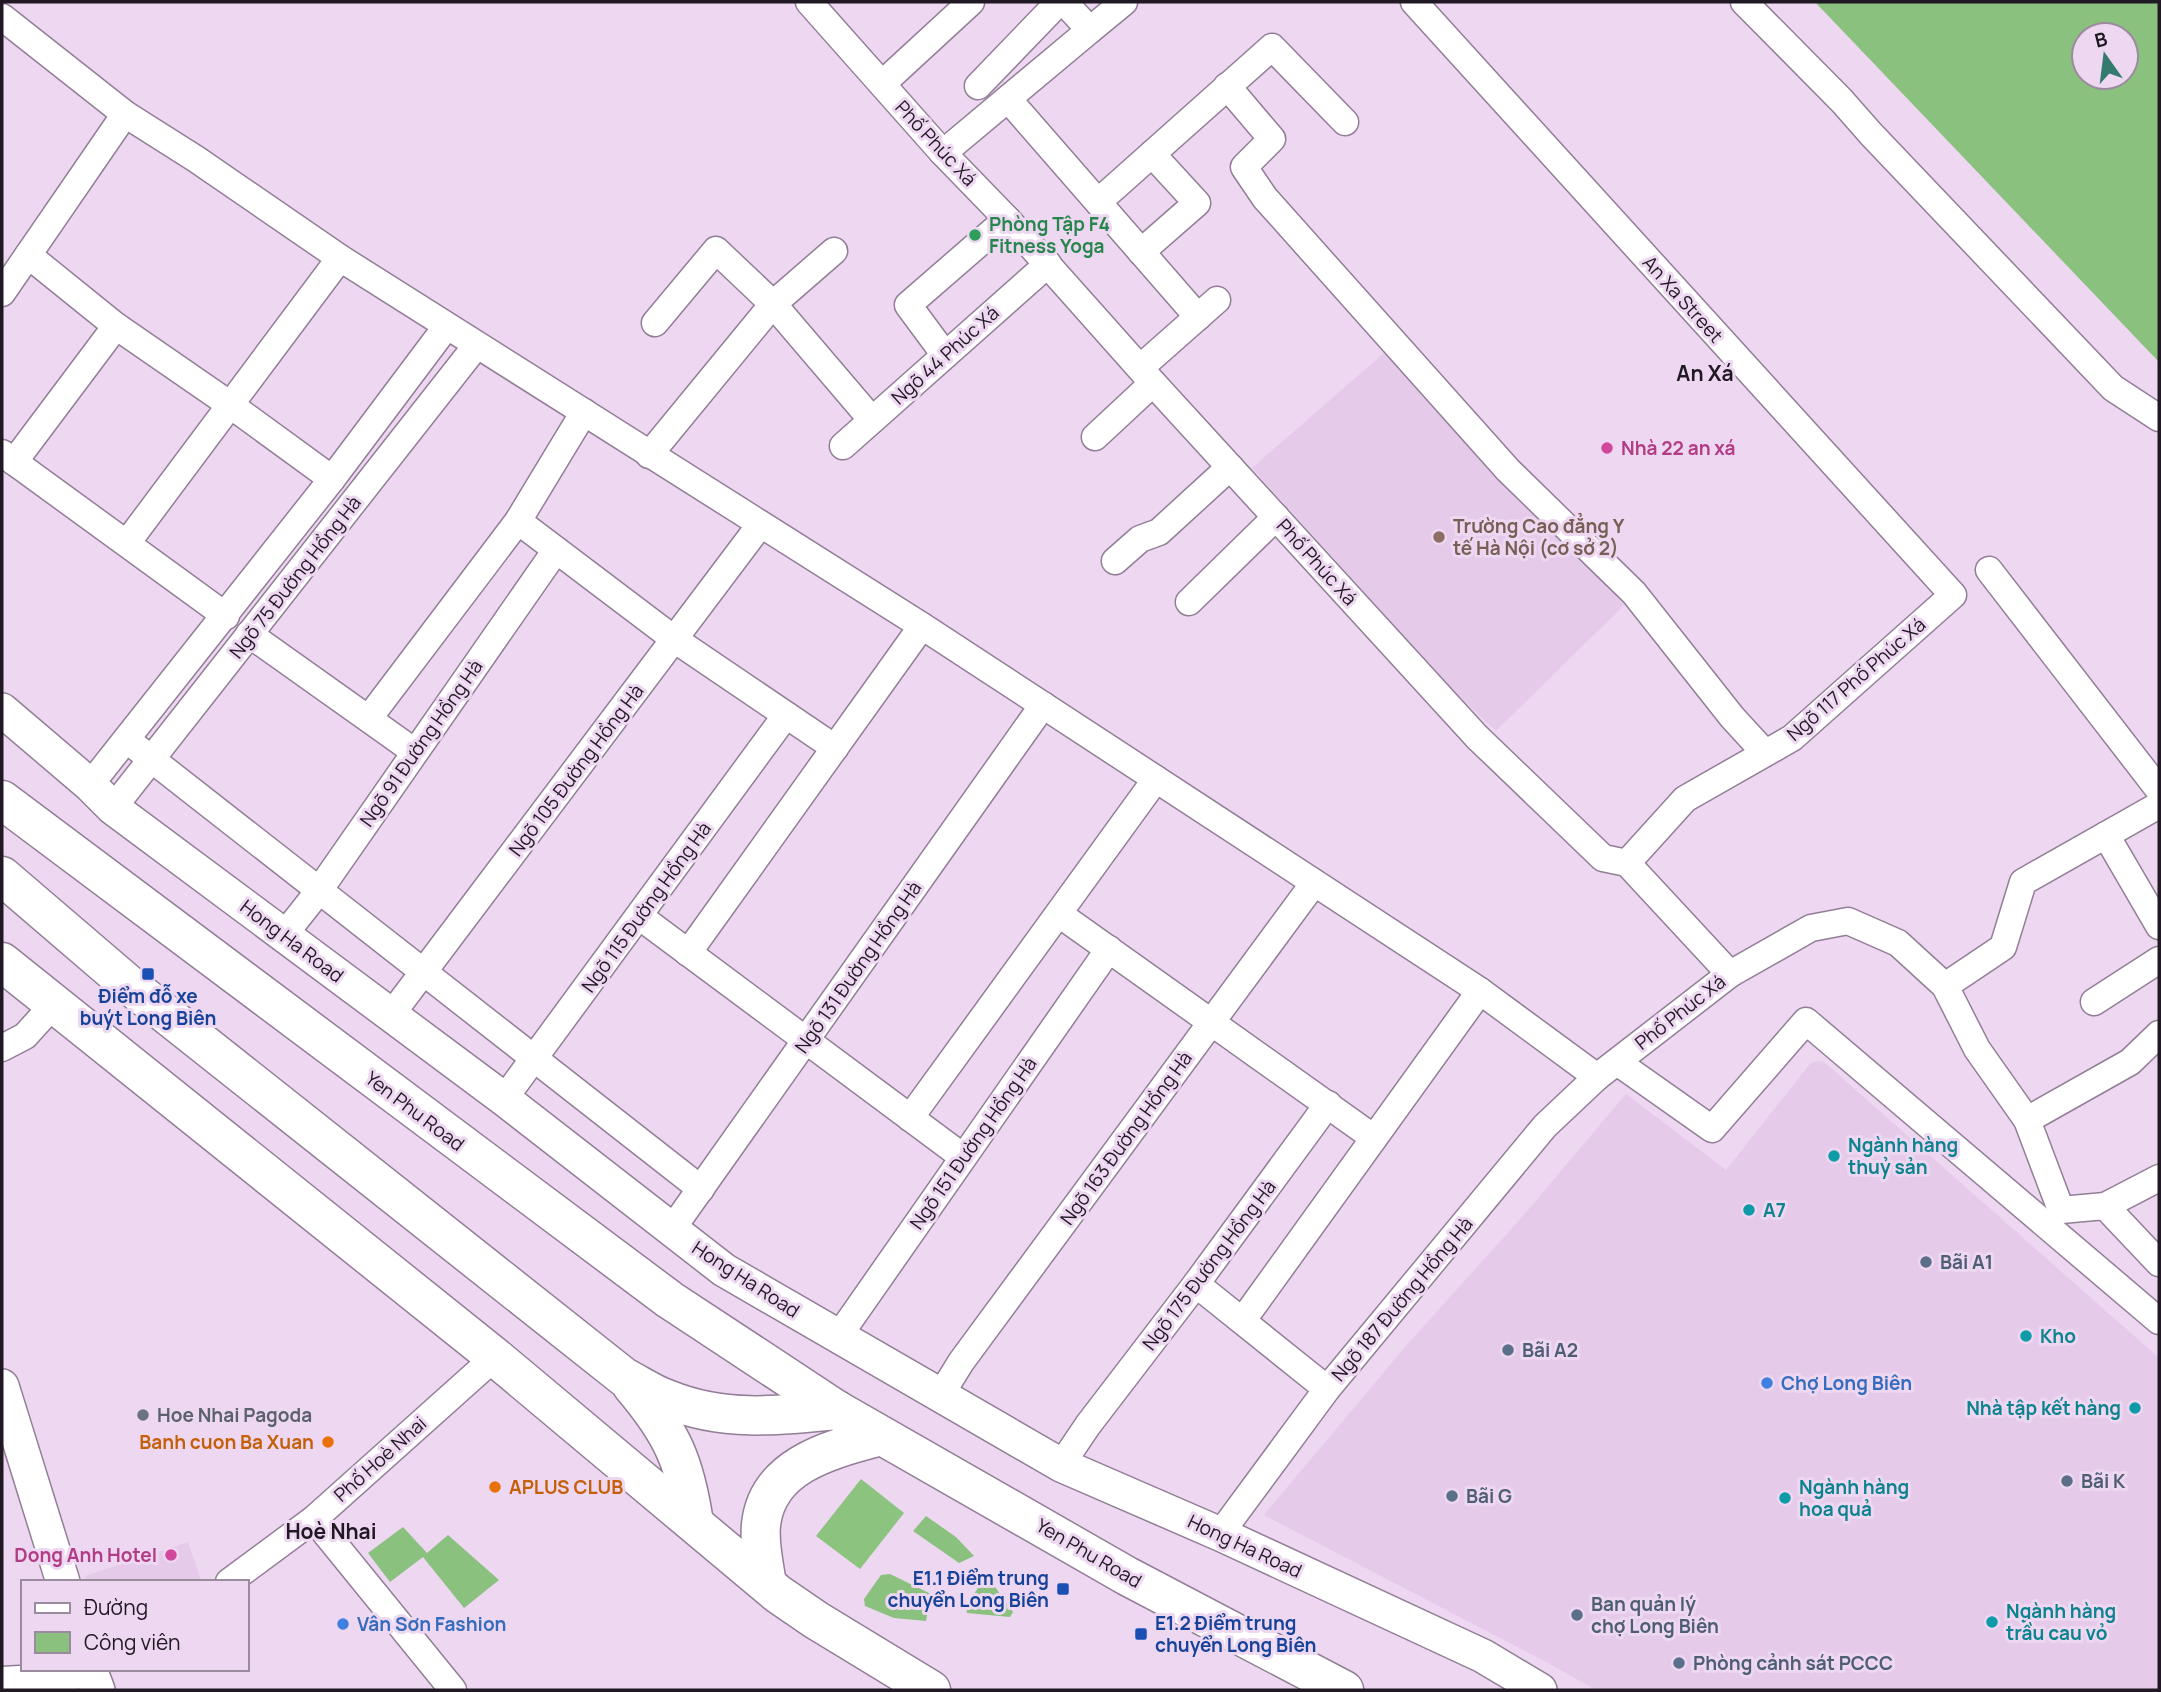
<svg xmlns="http://www.w3.org/2000/svg" width="2161" height="1692" viewBox="0 0 2161 1692" font-family="Manrope,sans-serif">
  <rect width="100%" height="100%" fill="#edd7f1"/>
  <g fill="#e5caea">
    <polygon points="1392,346 1624,605 1496,731 1449,686 1252,468"/>
    <polygon points="1816,1061 1824,1062 2159,1358 2159,1690 1596,1690 1550,1664 1264,1515 1405,1347 1522,1217 1626,1094 1726,1170 1810,1064"/>
    <polygon points="188,1542 201,1580 199,1582 87,1582 85,1576"/>
  </g>
  <g fill="#8bc17f" fill-rule="evenodd">
    <path d="M1815,2H2159V362L2158,361ZM2084,35H2126V77H2084Z"/>
    <polygon points="926,1516 956,1537 974,1556 959,1563 913,1531"/>
    <polygon points="403,1527 427,1553 448,1535 499,1580 464,1608 423,1557 390,1582 368,1553"/>
    <polygon points="890,1574 931,1594 926,1621 894,1618 865,1606 864,1599 881,1575"/>
    <polygon points="984,1579 990,1580 1013,1612 1010,1617 967,1613 966,1606"/>
  </g>
  <polygon fill="#8bc37f" points="861,1479 904,1513 860,1569 816,1536"/>
  <g fill="none" stroke-linecap="round" stroke-linejoin="round">
    <defs>
      <g id="minor">
        <polyline points="809,2 943,153 1007,219 1153,383 1477,737 1603,858 1627,863 1730,974 1597,1077 1545,1126 1327,1389 1220,1534"/>
        <polyline points="1414,2 1953,595 1792,738 1685,799 1627,863"/>
        <polyline points="1744,2 1842,101 1871,134 2113,388 2159,418"/>
        <polyline points="2,17 125,114 196,159 340,258 922,626 1480,991 1597,1077"/>
        <polyline points="1090,30 1124,2"/>
        <polyline points="882,84 971,2"/>
        <polyline points="978,86 1059,2"/>
        <polyline points="1227,86 1272,139 1244,167 1265,198 1508,470 1634,593 1732,717 1765,753"/>
        <polyline points="1008,99 1198,317"/>
        <polyline points="943,153 1090,30 1064,2"/>
        <polyline points="1098,202 1272,47 1345,122"/>
        <polyline points="1141,252 1197,203 1152,154"/>
        <polyline points="28,255 116,326 229,404 332,479"/>
        <polyline points="2,293 125,114"/>
        <polyline points="655,323 716,250 773,304 872,420"/>
        <polyline points="945,355 908,305 1007,219"/>
        <polyline points="1140,368 1217,300"/>
        <polyline points="1095,437 1153,383"/>
        <polyline points="843,446 1048,264"/>
        <polyline points="2,453 226,616"/>
        <polyline points="649,455 773,304 834,251"/>
        <polyline points="14,462 116,326"/>
        <polyline points="518,521 674,639 835,748"/>
        <polyline points="127,543 340,258"/>
        <polyline points="1115,561 1140,539 1159,532 1230,467"/>
        <polyline points="1989,570 2159,790"/>
        <polyline points="1189,602 1276,517"/>
        <polyline points="249,634 415,752"/>
        <polyline points="369,718 518,521 584,412"/>
        <polyline points="127,740 701,1189"/>
        <polyline points="90,785 332,479 446,327"/>
        <polyline points="113,808 476,346"/>
        <polyline points="2106,835 2159,926"/>
        <polyline points="1059,914 1374,1138"/>
        <polyline points="639,916 963,1157"/>
        <polyline points="284,935 318,892 556,550"/>
        <polyline points="688,953 922,626"/>
        <polyline points="1730,974 1811,928 1848,921 1898,943 1945,986 1977,1049 2027,1120 2061,1210 2105,1206 2159,1263"/>
        <polyline points="1945,986 2003,947 2023,882 2159,805"/>
        <polyline points="2094,1002 2159,960"/>
        <polyline points="391,1015 760,525"/>
        <polyline points="2,1048 25,1036 55,1003"/>
        <polyline points="1617,1062 1712,1129 1806,1021 2159,1321"/>
        <polyline points="504,1099 786,715"/>
        <polyline points="910,1118 1156,779"/>
        <polyline points="2027,1120 2130,1062 2159,1034"/>
        <polyline points="2105,1206 2159,1178"/>
        <polyline points="672,1229 1043,705"/>
        <polyline points="1196,1284 1327,1389"/>
        <polyline points="1243,1320 1480,991"/>
        <polyline points="838,1337 1109,949"/>
        <polyline points="940,1396 961,1362 1314,883"/>
        <polyline points="1061,1465 1088,1425 1196,1284 1328,1104"/>
        <polyline points="314,1519 453,1690"/>
        <polyline points="229,1582 314,1519 495,1357"/>
        <polyline points="2,1680 92,1675"/>
      </g>
      <g id="tertiary">
        <polyline points="2,710 90,785 113,808 504,1099 724,1270 1061,1465 1220,1534 1483,1656 1540,1690"/>
        <polyline points="2,1386 63,1582"/>
        <polyline points="90,1669 98,1690"/>
      </g>
      <g id="primary">
        <polyline points="2,800 670,1300 837,1410 1127,1576 1344,1690"/>
        <path d="M2,876L128,984L624,1377C638,1384 652,1394 667,1399C723,1422 778,1416 837,1410"/>
        <polyline points="2,962 495,1357 778,1594 816,1620 931,1690"/>
        <path d="M632,1386C672,1433 685,1462 694,1523"/>
        <path d="M767,1584C764,1565 759,1544 761,1525C767,1464 833,1449 881,1436"/>
      </g>
    </defs>
    <use href="#minor" stroke="#927e96" stroke-width="29"/>
    <use href="#tertiary" stroke="#927e96" stroke-width="36"/>
    <use href="#primary" stroke="#927e96" stroke-width="41"/>
    <use href="#minor" stroke="#fff" stroke-width="26"/>
    <use href="#tertiary" stroke="#fff" stroke-width="33"/>
    <use href="#primary" stroke="#fff" stroke-width="38"/>
  </g>
  <circle fill="#2e9e5b" stroke="#edd7f1" stroke-width="2.5" cx="975" cy="235" r="7"/>
  <g fill="#d1479c" stroke="#edd7f1" stroke-width="2.5">
    <circle cx="1607" cy="448" r="7"/>
    <circle cx="171" cy="1555" r="7"/>
  </g>
  <circle fill="#8d6e63" stroke="#edd7f1" stroke-width="2.5" cx="1439" cy="537" r="7"/>
  <g fill="#1a4fb4" stroke="#edd7f1" stroke-width="2.5">
    <rect x="141" y="967" width="14" height="14" rx="3.5"/>
    <rect x="1056" y="1582" width="14" height="14" rx="3.5"/>
    <rect x="1134" y="1627" width="14" height="14" rx="3.5"/>
  </g>
  <g fill="#0f9aa8" stroke="#edd7f1" stroke-width="2.5">
    <circle cx="1834" cy="1156" r="7"/>
    <circle cx="1749" cy="1210" r="7"/>
    <circle cx="2026" cy="1336" r="7"/>
    <circle cx="2135" cy="1408" r="7"/>
    <circle cx="1785" cy="1498" r="7"/>
    <circle cx="1992" cy="1622" r="7"/>
  </g>
  <g fill="#5c6f8a" stroke="#edd7f1" stroke-width="2.5">
    <circle cx="1926" cy="1262" r="7"/>
    <circle cx="1508" cy="1350" r="7"/>
    <circle cx="2067" cy="1481" r="7"/>
    <circle cx="1452" cy="1496" r="7"/>
    <circle cx="1577" cy="1615" r="7"/>
    <circle cx="1679" cy="1663" r="7"/>
  </g>
  <g fill="#3f7fe0" stroke="#edd7f1" stroke-width="2.5">
    <circle cx="1767" cy="1383" r="7"/>
    <circle cx="343" cy="1624" r="7"/>
  </g>
  <circle fill="#6b7280" stroke="#edd7f1" stroke-width="2.5" cx="143" cy="1415" r="7"/>
  <g fill="#e8710a" stroke="#edd7f1" stroke-width="2.5">
    <circle cx="328" cy="1442" r="7"/>
    <circle cx="495" cy="1487" r="7"/>
  </g>
  <g text-anchor="middle" stroke-width="6" stroke-linejoin="round" paint-order="stroke">
    <g font-size="19" fill="#201822" stroke="#edd7f1">
      <text transform="translate(936 143) rotate(47)" y="7">Phố Phúc Xá</text>
      <text transform="translate(1683 299) rotate(48)" y="7">An Xa Street</text>
      <text transform="translate(945 355) rotate(-42)" y="7">Ngõ 44 Phúc Xá</text>
      <text transform="translate(1317 562) rotate(48)" y="7">Phố Phúc Xá</text>
      <text transform="translate(295 577) rotate(-52)" y="7">Ngõ 75 Đường Hồng Hà</text>
      <text transform="translate(1856 679) rotate(-41)" y="7">Ngõ 117 Phố Phúc Xá</text>
      <text transform="translate(421 743) rotate(-55)" y="7">Ngõ 91 Đường Hồng Hà</text>
      <text transform="translate(576 770) rotate(-53)" y="7">Ngõ 105 Đường Hồng Hà</text>
      <text transform="translate(646 907) rotate(-54)" y="7">Ngõ 115 Đường Hồng Hà</text>
      <text transform="translate(292 941) rotate(37)" y="7">Hong Ha Road</text>
      <text transform="translate(858 967) rotate(-55)" y="7">Ngõ 131 Đường Hồng Hà</text>
      <text transform="translate(1680 1012) rotate(-38)" y="7">Phố Phúc Xá</text>
      <text transform="translate(415 1111) rotate(37)" y="7">Yen Phu Road</text>
      <text transform="translate(1126 1138) rotate(-54)" y="7">Ngõ 163 Đường Hồng Hà</text>
      <text transform="translate(973 1143) rotate(-55)" y="7">Ngõ 151 Đường Hồng Hà</text>
      <text transform="translate(1209 1265) rotate(-53)" y="7">Ngõ 175 Đường Hồng Hà</text>
      <text transform="translate(746 1279) rotate(33)" y="7">Hong Ha Road</text>
      <text transform="translate(1402 1299) rotate(-50)" y="7">Ngõ 187 Đường Hồng Hà</text>
      <text transform="translate(380 1459) rotate(-42)" y="7">Phố Hoè Nhai</text>
      <text transform="translate(1245 1546) rotate(25)" y="7">Hong Ha Road</text>
      <text transform="translate(1089 1553) rotate(30)" y="7">Yen Phu Road</text>
    </g>
    <g font-size="19" font-weight="bold" fill="#27864d" stroke="#edd7f1" text-anchor="start">
      <text x="989" y="231">Phòng Tập F4<tspan x="989" dy="22">Fitness Yoga</tspan></text>
    </g>
    <g font-size="19" font-weight="bold" fill="#b23c85" stroke="#edd7f1" text-anchor="start">
      <text x="1621" y="455">Nhà 22 an xá</text>
      <text x="157" y="1562" text-anchor="end">Dong Anh Hotel</text>
    </g>
    <g font-size="19" font-weight="bold" fill="#785e54" stroke="#edd7f1" text-anchor="start">
      <text x="1453" y="533">Trường Cao đẳng Y<tspan x="1453" dy="22">tế Hà Nội (cơ sở 2)</tspan></text>
    </g>
    <g font-size="19" font-weight="bold" fill="#164399" stroke="#edd7f1">
      <text x="148" y="1003">Điểm đỗ xe<tspan x="148" dy="22">buýt Long Biên</tspan></text>
      <text x="1049" y="1585" text-anchor="end">E1.1 Điểm trung<tspan x="1049" dy="22">chuyển Long Biên</tspan></text>
      <text x="1155" y="1630" text-anchor="start">E1.2 Điểm trung<tspan x="1155" dy="22">chuyển Long Biên</tspan></text>
    </g>
    <g font-size="19" font-weight="bold" fill="#0d838f" stroke="#edd7f1" text-anchor="start">
      <text x="1848" y="1152">Ngành hàng<tspan x="1848" dy="22">thuỷ sản</tspan></text>
      <text x="1763" y="1217">A7</text>
      <text x="2040" y="1343">Kho</text>
      <text x="2121" y="1415" text-anchor="end">Nhà tập kết hàng</text>
      <text x="1799" y="1494">Ngành hàng<tspan x="1799" dy="22">hoa quả</tspan></text>
      <text x="2006" y="1618">Ngành hàng<tspan x="2006" dy="22">trầu cau vỏ</tspan></text>
    </g>
    <g font-size="19" font-weight="bold" fill="#4e5e75" stroke="#edd7f1" text-anchor="start">
      <text x="1940" y="1269">Bãi A1</text>
      <text x="1522" y="1357">Bãi A2</text>
      <text x="2081" y="1488">Bãi K</text>
      <text x="1466" y="1503">Bãi G</text>
      <text x="1591" y="1611">Ban quản lý<tspan x="1591" dy="22">chợ Long Biên</tspan></text>
      <text x="1693" y="1670">Phòng cảnh sát PCCC</text>
    </g>
    <g font-size="19" font-weight="bold" fill="#366cbe" stroke="#edd7f1" text-anchor="start">
      <text x="1781" y="1390">Chợ Long Biên</text>
      <text x="357" y="1631">Vân Sơn Fashion</text>
    </g>
    <g font-size="19" font-weight="bold" fill="#5b616d" stroke="#edd7f1" text-anchor="start">
      <text x="157" y="1422">Hoe Nhai Pagoda</text>
    </g>
    <g font-size="19" font-weight="bold" fill="#c56008" stroke="#edd7f1" text-anchor="end">
      <text x="314" y="1449">Banh cuon Ba Xuan</text>
      <text x="509" y="1494" text-anchor="start">APLUS CLUB</text>
    </g>
    <g font-size="21" font-weight="bold" fill="#201822" stroke="#edd7f1">
      <text x="1705" y="381">An Xá</text>
      <text x="331" y="1539">Hoè Nhai</text>
    </g>
  </g>
  <rect width="2161" height="1692" fill="none" stroke="#201822" stroke-width="7"/>
  <rect x="21" y="1580" width="228" height="91" fill="#edd7f1" stroke="#9b8b9e" stroke-width="2"/>
  <rect x="35" y="1603" width="35" height="10" fill="#ffffff" stroke="#9b8b9e" stroke-width="2"/>
  <text x="84" y="1615" font-size="21" fill="#201822">Đường</text>
  <rect x="35" y="1632" width="35" height="21" fill="#8bc17f" stroke="#9b8b9e" stroke-width="2"/>
  <text x="84" y="1650" font-size="21" fill="#201822">Công viên</text>
  <g transform="translate(2105 56) rotate(346)"><circle r="33" fill="#edd7f1" stroke="#9b8b9e" stroke-width="2"/>
  <path d="M0-5L12 26L0 18L-12 26Z" fill="#357a6f"/>
  <text y="-10" font-size="19" font-weight="bold" text-anchor="middle" fill="#201822">B</text>
  </g>
</svg>
